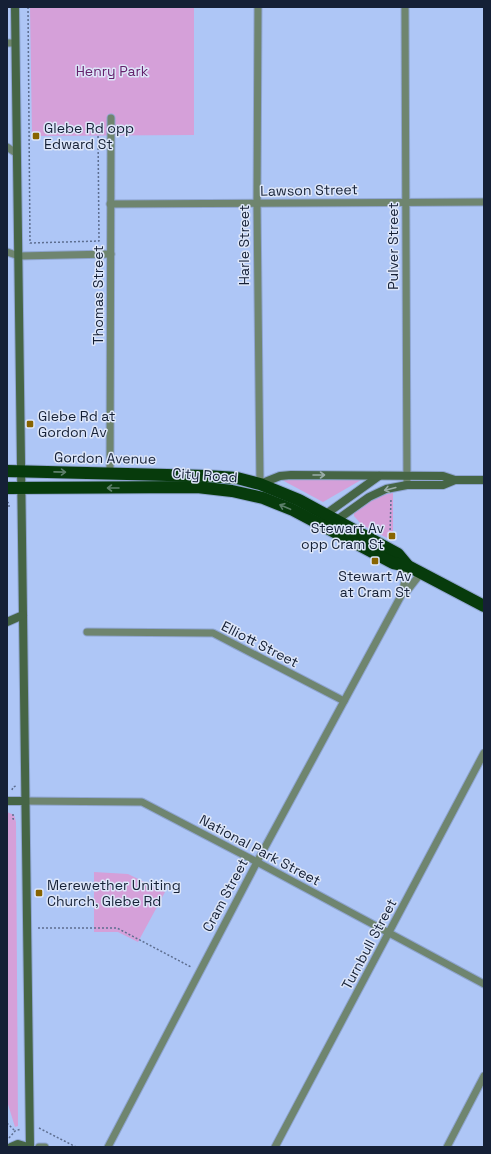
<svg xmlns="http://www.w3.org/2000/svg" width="491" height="1154" viewBox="0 0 491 1154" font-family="'Space Grotesk',sans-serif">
  <rect width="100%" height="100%" fill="#aec6f6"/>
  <g fill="#d5a0d9">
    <polygon points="30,7 194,7 194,135 32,136"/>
    <polygon points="317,479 359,479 361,480 323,502 282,480"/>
    <path d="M393,493V541L362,525L354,516V511C364,501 379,495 393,493Z"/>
    <polygon points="7,812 14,815 16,822 18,1126 15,1127 7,1101"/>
    <polygon points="94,872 128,874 165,892 138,942 118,932 94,932"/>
  </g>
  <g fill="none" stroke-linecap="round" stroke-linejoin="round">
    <defs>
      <g id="street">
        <polyline points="258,7 257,203 260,484"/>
        <polyline points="405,7 407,485"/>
        <polyline points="7,43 15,43"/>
        <polyline points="7,147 16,153"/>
        <polyline points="110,204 484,202"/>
        <polyline points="7,252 19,256 111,254"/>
        <polyline points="110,473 111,118"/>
        <polyline points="402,594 407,591 421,573"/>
        <polyline points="87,632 213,633 344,701"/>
        <polyline points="25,801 142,802 257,862 484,984"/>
        <polyline points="39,1147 45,1147"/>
        <polyline points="108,1147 257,862 402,594 408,566"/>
        <polyline points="275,1147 484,753"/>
        <polyline points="447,1147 484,1076"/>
      </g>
      <g id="secondary">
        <polyline points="15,7 30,1147"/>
        <polyline points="260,484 280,476 291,475 443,476 455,480"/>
        <polyline points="326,518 326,514 379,476"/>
        <polyline points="334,522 369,497 386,489 407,485 443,485 455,480 484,480"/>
        <polyline points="7,622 23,615"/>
        <polyline points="7,801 25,801"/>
        <polyline points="11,1147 18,1144 28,1147"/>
      </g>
      <g id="highway">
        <polyline points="7,471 207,476 237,478 260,484 299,500 398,554 408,566 484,606"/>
        <polyline points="7,488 197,487 232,491 263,498 293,510 393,563 408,566"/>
      </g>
    </defs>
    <use href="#street" stroke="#8fa5d0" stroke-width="9"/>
    <use href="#secondary" stroke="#8fa5d0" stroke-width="10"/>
    <use href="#highway" stroke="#8fa5d0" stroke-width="14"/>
    <g stroke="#5d6e90" stroke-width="1.5" stroke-dasharray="2 2" stroke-linecap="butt">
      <polyline points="28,7 30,243 99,241 98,132"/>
      <polyline points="119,457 122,457"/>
      <polyline points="7,503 10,502"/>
      <polyline points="8,506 12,506"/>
      <polyline points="390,534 391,498"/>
      <polyline points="12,790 13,787 16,786"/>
      <polyline points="13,814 13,819 15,819"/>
      <polyline points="38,928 117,928 191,967"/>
      <polyline points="7,1123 15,1131"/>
      <polyline points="39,1128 76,1147"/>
      <polyline points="9,1138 15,1131 21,1129"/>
    </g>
    <use href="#street" stroke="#6f856f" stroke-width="7"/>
    <use href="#secondary" stroke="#466545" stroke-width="8"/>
    <use href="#highway" stroke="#073b0c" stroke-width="12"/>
  </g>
  <defs><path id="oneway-shaft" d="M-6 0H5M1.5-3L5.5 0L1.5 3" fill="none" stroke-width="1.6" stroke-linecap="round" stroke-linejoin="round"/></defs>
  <g stroke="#5d7f6b">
    <use href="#oneway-shaft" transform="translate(60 472) rotate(1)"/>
    <use href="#oneway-shaft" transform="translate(113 488) rotate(180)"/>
    <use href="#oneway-shaft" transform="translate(285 507) rotate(-157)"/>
  </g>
  <g stroke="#99aca8">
    <use href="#oneway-shaft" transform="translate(319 475)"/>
    <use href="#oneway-shaft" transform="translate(390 489) rotate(166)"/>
  </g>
  <g fill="#886400" stroke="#dde6f9" stroke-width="1.5">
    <rect x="32" y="132" width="8" height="8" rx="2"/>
    <rect x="26" y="420" width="8" height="8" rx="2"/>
    <rect x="388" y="532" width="8" height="8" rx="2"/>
    <rect x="371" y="557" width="8" height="8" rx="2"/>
    <rect x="35" y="889" width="8" height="8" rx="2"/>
  </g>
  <g text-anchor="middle" stroke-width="3" stroke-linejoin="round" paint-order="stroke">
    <g font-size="14" fill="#65226c" stroke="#dde6f9">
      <text x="112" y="76">Henry Park</text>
    </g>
    <g font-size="14" fill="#152036" stroke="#dde6f9" text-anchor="start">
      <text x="44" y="133">Glebe Rd opp<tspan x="44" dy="16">Edward St</tspan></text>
      <text x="38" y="421">Glebe Rd at<tspan x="38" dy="16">Gordon Av</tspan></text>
      <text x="384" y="533" text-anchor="end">Stewart Av<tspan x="384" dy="16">opp Cram St</tspan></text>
      <text x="375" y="581" text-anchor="middle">Stewart Av<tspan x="375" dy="16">at Cram St</tspan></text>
      <text x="47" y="890">Merewether Uniting<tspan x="47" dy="16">Church, Glebe Rd</tspan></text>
    </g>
    <g font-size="14" fill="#152036" stroke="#dde6f9">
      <text transform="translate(309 190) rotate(-1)" y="5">Lawson Street</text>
      <text transform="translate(244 245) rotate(-90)" y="5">Harle Street</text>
      <text transform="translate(393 246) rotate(-90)" y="5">Pulver Street</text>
      <text transform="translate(98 295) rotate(-90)" y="5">Thomas Street</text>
      <text transform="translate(105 458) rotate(1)" y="5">Gordon Avenue</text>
      <text transform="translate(205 475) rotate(4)" y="5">City Road</text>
      <text transform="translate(260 644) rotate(27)" y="5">Elliott Street</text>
      <text transform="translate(260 850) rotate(28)" y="5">National Park Street</text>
      <text transform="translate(225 895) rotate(-62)" y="5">Cram Street</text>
      <text transform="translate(369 944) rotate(-62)" y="5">Turnbull Street</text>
    </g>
  </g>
  <rect width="491" height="1154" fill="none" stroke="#152036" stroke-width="16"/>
</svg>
